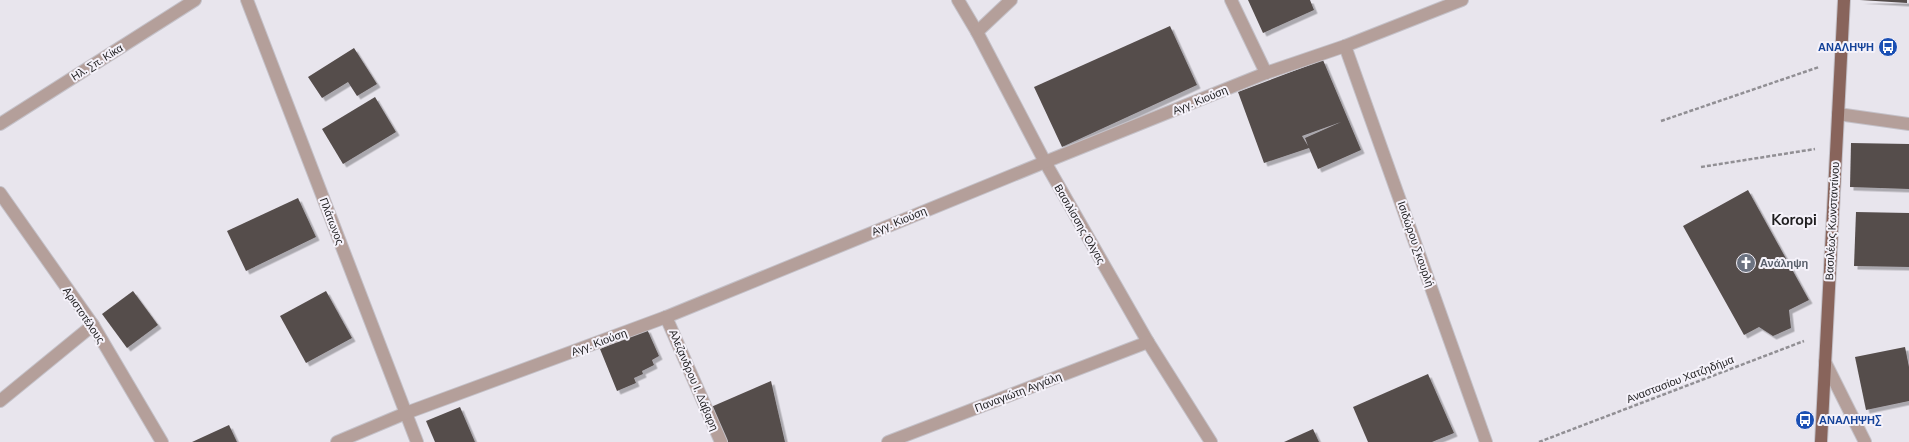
<svg xmlns="http://www.w3.org/2000/svg" width="1909" height="442" viewBox="0 0 1909 442" font-family="'Nunito Sans',sans-serif">
  <defs>
    <filter id="shadow"><feDropShadow dx="3.5" dy="3.5" stdDeviation="0" flood-color="#0004"/></filter>
  </defs>
  <rect width="100%" height="100%" fill="#e8e5ed"/>
  <g fill="#554d4c" fill-rule="evenodd" filter="url(#shadow)">
    <polygon points="1248,0 1310,0 1314,10 1263,33"/>
    <polygon points="1860,0 1907,0 1907,3"/>
    <polygon points="1170,26 1197,85 1062,147 1034,87"/>
    <polygon points="354,48 377,84 357,96 348,82 322,98 308,77"/>
    <path d="M1323,60L1361,150L1318,169L1309,148L1264,163L1238,92ZM1341,122L1305,138L1308,146L1302,136Z"/>
    <polygon points="375,97 396,132 343,164 322,129"/>
    <polygon points="1851,143 1909,144 1909,189 1850,187"/>
    <polygon points="1748,190 1809,300 1789,310 1791,328 1773,336 1759,327 1744,335 1683,226"/>
    <polygon points="298,198 316,237 246,271 227,231"/>
    <polygon points="1856,212 1909,213 1909,267 1854,266"/>
    <polygon points="133,291 158,325 127,348 102,314"/>
    <polygon points="326,291 352,338 306,363 280,316"/>
    <polygon points="647,329 659,356 652,360 654,365 642,371 643,374 634,378 636,383 617,391 600,349"/>
    <polygon points="1905,347 1909,367 1909,401 1866,410 1855,357"/>
    <polygon points="1428,374 1454,433 1432,442 1368,442 1353,407"/>
    <polygon points="771,381 785,442 728,442 711,407"/>
    <polygon points="460,407 475,442 435,442 426,421"/>
    <polygon points="229,425 237,442 192,442"/>
    <polygon points="1313,429 1319,442 1284,442"/>
  </g>
  <g fill="none" stroke-linecap="round" stroke-linejoin="round">
    <defs>
      <g id="minor">
        <polyline points="247,0 417,442"/>
        <polyline points="958,0 977,32 1045,162 1148,342 1211,442"/>
        <polyline points="1231,0 1266,73"/>
        <polyline points="977,32 1011,0"/>
        <polyline points="1345,46 1486,442"/>
        <polyline points="1838,114 1909,124"/>
        <polyline points="0,124 195,0"/>
        <polyline points="0,193 93,325 162,442"/>
        <polyline points="666,317 721,442"/>
        <polyline points="1825,362 1865,442"/>
        <polyline points="0,401 93,325"/>
        <polyline points="337,442 406,413 666,317 1045,162 1266,73 1345,46 1462,0"/>
        <polyline points="888,442 1148,342"/>
      </g>
      <polyline id="primary" points="1821,442 1844,0"/>
    </defs>
    <use href="#minor" stroke="#c4c1c8" stroke-width="14"/>
    <use href="#primary" stroke="#c4c1c8" stroke-width="14"/>
    <g stroke="#918f94" stroke-width="2.5" stroke-dasharray="4 2" stroke-linecap="butt">
      <polyline points="1661,121 1819,67"/>
      <polyline points="1701,167 1815,149"/>
      <polyline points="1539,442 1804,341"/>
    </g>
    <use href="#minor" stroke="#b49f9a" stroke-width="12"/>
    <use href="#primary" stroke="#88645b" stroke-width="12"/>
  </g>
  <defs>
    <symbol id="bus-disc" viewBox="-11 -11 22 22"><circle r="9.5" fill="#1a4fb4" stroke="#f5f2fa"/><path d="M-5-6H5V4H4V6H2V4H-2V6H-4V4H-5ZM-3.5-4V0h7V-4ZM-3.5 1.2v1.5H-2V1.2ZM2 1.2v1.5H3.5V1.2Z" fill="#fff"/></symbol>
    <symbol id="church-disc" viewBox="-11 -11 22 22"><circle r="9.5" fill="#6b7280" stroke="#f5f2fa"/><path d="M-1.2-6h2.4v3.5h3.3v2.4h-3.3V6h-2.4V-.1h-3.3v-2.4h3.3Z" fill="#fff"/></symbol>
  </defs>
  <g fill-rule="evenodd">
    <use href="#bus-disc" x="1877" y="36" width="22" height="22"/>
    <use href="#church-disc" x="1735" y="252" width="22" height="22"/>
    <use href="#bus-disc" x="1794" y="409" width="22" height="22"/>
  </g>
  <g text-anchor="middle" stroke-width="4" stroke-linejoin="round" paint-order="stroke">
    <g font-size="11" font-weight="bold" fill="#164399" stroke="#f5f2fa" text-anchor="end">
      <text x="1874" y="51">ΑΝΑΛΗΨΗ</text>
      <text x="1819" y="424" text-anchor="start">ΑΝΑΛΗΨΗΣ</text>
    </g>
    <g font-size="11" fill="#1f1e20" stroke="#f5f2fa">
      <text transform="translate(97 62) rotate(-32)" y="4">Ηλ. Σπ. Κίκα</text>
      <text transform="translate(1200 100) rotate(-22)" y="4">Αγγ. Κιούση</text>
      <text transform="translate(332 221) rotate(69)" y="4">Πλάτωνος</text>
      <text transform="translate(899 221) rotate(-22)" y="4">Αγγ. Κιούση</text>
      <text transform="translate(1832 221) rotate(-87)" y="4">Βασιλέως Κωνσταντίνου</text>
      <text transform="translate(1080 224) rotate(60)" y="4">Βασιλίσσης Όλγας</text>
      <text transform="translate(1416 244) rotate(71)" y="4">Ισιδώρου Σκουρλή</text>
      <text transform="translate(84 315) rotate(56)" y="4">Αριστοτέλους</text>
      <text transform="translate(599 342) rotate(-20)" y="4">Αγγ. Κιούση</text>
      <text transform="translate(1680 379) rotate(-21)" y="4">Αναστασίου Χατζηδήμα</text>
      <text transform="translate(694 380) rotate(67)" y="4">Αλεζανδρου Ι. Δάβαρη</text>
      <text transform="translate(1018 392) rotate(-21)" y="4">Παναγιώτη Αγγάλη</text>
    </g>
    <g font-size="11" font-weight="bold" fill="#5b616d" stroke="#f5f2fa" text-anchor="start">
      <text x="1760" y="267">Ανάληψη</text>
    </g>
    <g font-size="15" font-weight="bold" fill="#1f1e20" stroke="#f5f2fa">
      <text x="1794" y="225">Koropi</text>
    </g>
  </g>
</svg>
